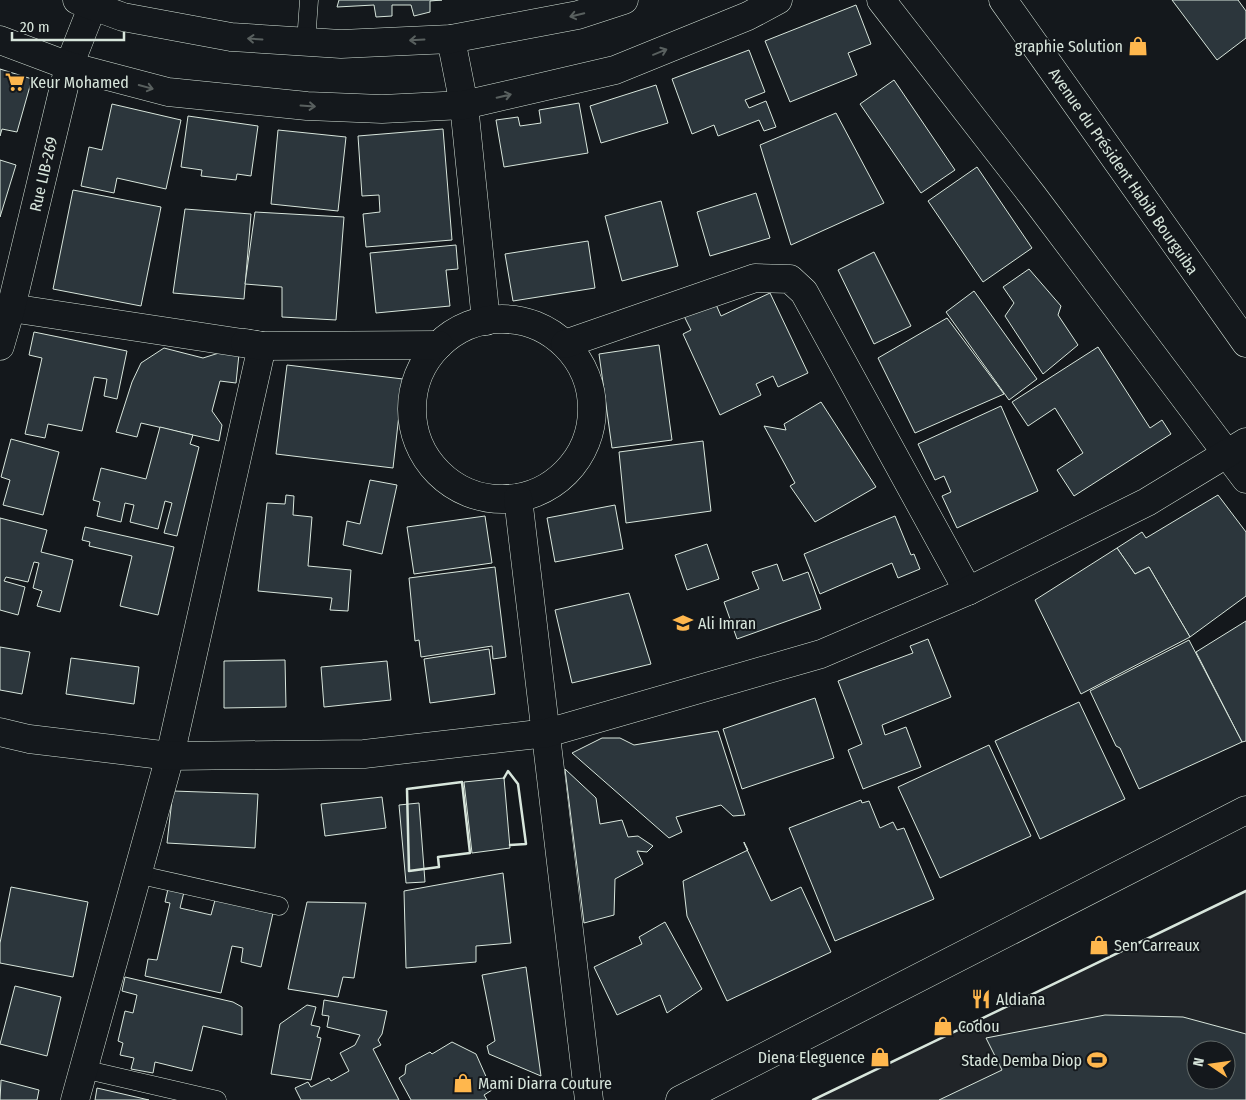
<svg xmlns="http://www.w3.org/2000/svg" width="1246" height="1100" viewBox="0 0 1246 1100" font-family="'Fira Sans Condensed',sans-serif">
  <rect width="100%" height="100%" fill="#14181c"/>
  <path fill="#202428" stroke="#939e99" fill-rule="evenodd" d="M1246,891V1100H813ZM1196,1050H1226V1080H1196Z"/>
  <g fill="#2c363c" stroke="#d8e6dc" fill-rule="evenodd">
    <polygon points="339,0 442,0 430,1 430,12 414,16 411,5 392,5 392,16 376,17 374,5 337,7"/>
    <polygon points="1172,0 1238,0 1246,11 1246,38 1217,60"/>
    <polygon points="856,5 871,44 848,53 857,75 790,102 765,41"/>
    <polygon points="749,50 765,92 745,100 749,108 766,101 776,127 764,131 759,120 718,136 714,125 692,134 672,79"/>
    <polygon points="0,69 32,79 17,132 2,129 0,136"/>
    <polygon points="894,80 955,170 921,193 860,104"/>
    <polygon points="656,85 668,123 601,143 590,106"/>
    <polygon points="579,103 588,153 504,167 496,120 518,117 520,126 541,123 539,110"/>
    <polygon points="112,104 181,120 166,189 117,178 114,193 81,186 89,147 102,150"/>
    <polygon points="836,113 884,203 791,245 760,145"/>
    <polygon points="188,116 258,126 251,176 237,174 236,180 201,176 202,170 181,167"/>
    <polygon points="443,129 452,240 366,247 363,214 380,212 379,195 362,196 358,136"/>
    <polygon points="278,130 346,137 338,211 271,204"/>
    <polygon points="0,160 16,165 0,217"/>
    <polygon points="977,167 1032,248 983,282 928,201"/>
    <polygon points="73,190 161,207 141,306 53,289"/>
    <polygon points="756,193 770,238 710,256 697,212"/>
    <polygon points="661,201 678,266 622,281 605,216"/>
    <polygon points="185,209 251,214 244,299 173,293"/>
    <polygon points="255,212 344,217 336,320 282,317 282,287 245,284"/>
    <polygon points="588,241 595,288 513,301 505,254"/>
    <polygon points="456,245 458,269 446,270 450,306 376,313 370,253"/>
    <polygon points="874,252 911,326 874,344 838,270"/>
    <polygon points="1029,269 1061,306 1058,315 1078,345 1043,374 1005,316 1014,303 1003,287"/>
    <polygon points="974,291 1037,379 1009,400 946,312"/>
    <polygon points="770,293 808,373 778,387 773,376 756,384 761,395 720,415 683,334 691,330 683,314 714,300 721,316"/>
    <polygon points="947,318 1004,394 915,433 878,358"/>
    <polygon points="34,332 127,351 117,399 104,396 107,379 94,377 82,431 48,424 45,438 25,434 42,358 29,355"/>
    <polygon points="659,345 672,440 612,448 599,354"/>
    <polygon points="1098,347 1150,428 1162,420 1171,434 1074,496 1057,470 1083,453 1055,408 1028,426 1012,402"/>
    <polygon points="164,348 203,358 222,352 239,354 236,383 220,381 212,411 222,425 219,441 141,423 137,437 116,432 132,382 141,363"/>
    <polygon points="287,365 403,379 393,468 276,454"/>
    <polygon points="821,402 876,487 815,522 790,486 795,483 764,426 786,430 784,424"/>
    <polygon points="1001,406 1038,491 957,528 942,496 951,492 944,476 935,480 918,444"/>
    <polygon points="160,427 193,435 190,444 199,447 177,536 164,533 172,503 165,501 158,529 130,522 134,505 125,503 121,522 97,516 100,502 93,500 101,468 146,479"/>
    <polygon points="11,439 59,452 43,515 3,505 10,480 1,477"/>
    <polygon points="703,441 711,511 626,523 619,452"/>
    <polygon points="370,480 397,485 382,554 343,545 347,521 360,524"/>
    <polygon points="286,495 294,496 293,515 312,517 308,566 351,570 348,611 330,610 332,598 258,591 267,503 285,504"/>
    <polygon points="1218,495 1246,532 1246,596 1190,637 1149,567 1135,574 1117,548 1142,532 1146,538"/>
    <polygon points="615,505 623,549 555,562 547,518"/>
    <polygon points="485,516 492,563 414,574 407,527"/>
    <polygon points="895,516 911,555 914,554 920,569 898,578 892,563 820,594 804,554"/>
    <polygon points="0,518 47,530 41,552 73,560 60,612 37,606 42,591 33,588 39,563 34,562 28,582 6,577 4,581 25,587 18,615 0,610"/>
    <polygon points="85,527 174,547 158,615 120,606 132,556 89,546 90,542 82,540"/>
    <polygon points="707,544 719,579 687,590 675,555"/>
    <polygon points="1117,548 1135,574 1149,567 1190,637 1081,694 1035,600"/>
    <polygon points="777,564 783,581 808,572 821,609 737,639 724,602 759,589 752,572"/>
    <polygon points="495,567 506,657 493,659 492,646 421,657 419,640 415,641 409,578"/>
    <polygon points="629,593 651,664 572,683 555,610"/>
    <polygon points="1246,621 1246,741 1242,742 1196,652"/>
    <polygon points="928,639 951,697 882,725 885,735 906,727 921,767 863,789 848,750 862,744 838,681 913,653 910,646"/>
    <polygon points="1189,640 1242,742 1139,789 1120,748 1116,746 1090,691"/>
    <polygon points="0,647 30,652 22,694 0,690"/>
    <polygon points="489,649 495,694 430,703 424,659"/>
    <polygon points="71,658 139,667 134,704 66,694"/>
    <polygon points="285,660 286,707 224,708 224,661"/>
    <polygon points="387,661 391,700 324,707 321,667"/>
    <polygon points="815,698 834,758 742,789 723,729"/>
    <polygon points="1079,702 1125,799 1040,839 995,741"/>
    <polygon points="718,731 745,815 733,816 721,805 676,817 682,832 669,838 572,753 602,738 620,738 634,745"/>
    <polygon points="989,745 1031,836 940,878 898,787"/>
    <polygon points="565,769 596,798 600,824 622,820 628,837 638,836 653,846 647,852 637,851 643,864 615,879 614,915 584,923"/>
    <polygon points="504,778 510,848 472,853 464,782"/>
    <polygon points="173,791 258,794 255,848 167,843"/>
    <polygon points="382,797 386,828 325,836 321,804"/>
    <polygon points="861,800 862,803 869,801 880,828 893,822 897,830 904,828 934,899 835,941 789,828"/>
    <polygon points="419,803 425,882 406,883 399,805"/>
    <polygon points="744,842 744,843 771,901 801,887 831,952 727,1001 687,916 683,881 748,850"/>
    <polygon points="503,873 511,943 476,946 476,962 406,968 404,891"/>
    <polygon points="11,887 88,902 73,977 0,963 0,943"/>
    <polygon points="168,889 184,892 180,908 211,915 215,900 273,913 261,967 241,962 243,948 232,946 221,993 145,976 148,959 157,960 170,903 165,902"/>
    <polygon points="307,902 366,903 354,978 343,977 338,997 288,989"/>
    <polygon points="665,922 702,989 667,1013 660,995 617,1015 594,967 642,944 639,937"/>
    <polygon points="526,967 541,1076 489,1054 487,1046 495,1041 482,975"/>
    <polygon points="125,977 233,1002 242,1007 242,1035 203,1026 192,1071 155,1062 153,1073 131,1069 134,1058 120,1055 123,1043 118,1041 125,1011 133,1013 137,995 122,991"/>
    <polygon points="15,986 61,997 47,1056 0,1044"/>
    <polygon points="324,1000 387,1011 382,1034 378,1040 381,1045 373,1049 399,1100 301,1100 295,1088 308,1082 311,1087 329,1078 331,1081 349,1071 340,1053 355,1045 360,1035 327,1027 329,1016 322,1015"/>
    <polygon points="307,1005 316,1007 311,1025 320,1027 317,1037 321,1038 311,1080 271,1074 280,1024"/>
    <path d="M1105,1015L1183,1017L1246,1034V1100H939L1002,1070L986,1038ZM1196,1050H1226V1080H1196Z"/>
    <polygon points="452,1042 476,1054 492,1090 484,1095 487,1100 411,1100 399,1078 405,1074 406,1065 430,1052 432,1054"/>
    <polygon points="1,1080 39,1090 37,1100 0,1100"/>
    <polygon points="97,1088 149,1100 95,1100"/>
  </g>
  <g fill="none" stroke-linecap="round" stroke-linejoin="round">
    <defs>
      <g id="service">
        <polyline points="306,42 309,0"/>
        <polyline points="136,874 279,906"/>
        <polyline points="83,1069 217,1100"/>
      </g>
      <g id="minor">
        <polyline points="881,0 1033,196 1246,479"/>
        <polyline points="451,39 464,105 486,321"/>
        <polyline points="11,308 262,346 170,756 75,1100"/>
        <circle cx="502" cy="409" r="90"/>
        <polyline points="245,343 262,346 439,345"/>
        <polyline points="565,344 755,278 790,279 804,292 968,591"/>
        <polyline points="0,346 11,308 69,66 93,5"/>
        <polyline points="518,498 589,1100"/>
        <polyline points="0,732 29,739 170,756 364,754 547,733 821,654 968,591 1147,502 1246,442"/>
        <polyline points="680,1100 1246,810"/>
      </g>
      <g id="tertiary">
        <polyline points="77,0 123,17 231,37 341,44 451,39 578,15 624,0"/>
        <polyline points="0,40 69,66 168,92 307,106 382,109 464,105 615,70 748,16 778,0"/>
      </g>
      <polyline id="secondary" points="1003,0 1246,343"/>
    </defs>
    <use href="#service" stroke="#d8e6dc" stroke-width="19"/>
    <use href="#minor" stroke="#d8e6dc" stroke-width="29"/>
    <use href="#tertiary" stroke="#d8e6dc" stroke-width="29"/>
    <use href="#secondary" stroke="#d8e6dc" stroke-width="29"/>
    <use href="#service" stroke="#14181c" stroke-width="18"/>
    <use href="#minor" stroke="#14181c" stroke-width="28"/>
    <use href="#tertiary" stroke="#14181c" stroke-width="28"/>
    <use href="#secondary" stroke="#14181c" stroke-width="28"/>
    <g stroke="#d8e6dc" stroke-width="2.5">
      <polyline points="504,778 508,771 518,784 526,844 510,845"/>
      <polygon points="462,782 470,853 438,857 439,867 409,871 407,789"/>
      <polyline points="813,1100 1246,891"/>
    </g>
  </g>
  <defs><path id="oneway-shaft" d="M-6 0H5M1.5-3L5.5 0L1.5 3" fill="none" stroke-width="1.6" stroke-linecap="round" stroke-linejoin="round" transform="scale(1.25)"/></defs>
  <g stroke="#59605f">
    <use href="#oneway-shaft" transform="translate(577 15) rotate(166)"/>
    <use href="#oneway-shaft" transform="translate(255 39) rotate(-176)"/>
    <use href="#oneway-shaft" transform="translate(417 40) rotate(177)"/>
    <use href="#oneway-shaft" transform="translate(660 52) rotate(-22)"/>
    <use href="#oneway-shaft" transform="translate(146 87) rotate(15)"/>
    <use href="#oneway-shaft" transform="translate(504 96) rotate(-13)"/>
    <use href="#oneway-shaft" transform="translate(308 106) rotate(4)"/>
  </g>
  <defs>
    <symbol id="shop-bare" viewBox="-9 -9 18 18"><path d="M-5-2.5h2.3a2.7 3.5 0 0 1 5.4 0H5L5.5 6h-11ZM-1.5-2.5h3a1.5 2.3 0 0 0-3 0Z" fill="#ffb74d" stroke="#14181c" stroke-width="2.5" paint-order="stroke"/></symbol>
    <symbol id="supermarket-bare" viewBox="-9 -9 18 18"><path d="M-6-5.5h2.5l.6 2H6L4.5 2H-2.5L-4.4-4H-6ZM-1.5 3.2a1.3 1.3 0 1 0 .1 0ZM3 3.2a1.3 1.3 0 1 0 .1 0Z" fill="#ffb74d" stroke="#14181c" stroke-width="2.5" paint-order="stroke"/></symbol>
    <symbol id="school-bare" viewBox="-9 -9 18 18"><path d="M0-5L7-2L0 1L-7-2ZM-4 1L0 2.5L4 1V4Q0 6-4 4Z" fill="#ffb74d" stroke="#14181c" stroke-width="2.5" paint-order="stroke"/></symbol>
    <symbol id="restaurant-bare" viewBox="-9 -9 18 18"><path d="M-5-6h1v4h1v-4h1v4h1v-4h1v5L-1.5 .5V6h-2V.5L-5-1ZM5-6V6H3V1.5H1.5Q1.5-4 5-6Z" fill="#ffb74d" stroke="#14181c" stroke-width="2.5" paint-order="stroke"/></symbol>
    <symbol id="stadium-bare" viewBox="-9 -9 18 18"><path d="M0-5a6.5 5 0 1 0 0 10a6.5 5 0 1 0 0-10ZM-3.5-1.8h7v3.6h-7Z" fill="#ffb74d" stroke="#14181c" stroke-width="2.5" paint-order="stroke"/></symbol>
  </defs>
  <g fill-rule="evenodd">
    <use href="#shop-bare" x="1124" y="32" width="28" height="28"/>
    <use href="#supermarket-bare" x="1" y="68" width="28" height="28"/>
    <use href="#school-bare" x="669" y="609" width="28" height="28"/>
    <use href="#shop-bare" x="1085" y="931" width="28" height="28"/>
    <use href="#restaurant-bare" x="967" y="985" width="28" height="28"/>
    <use href="#shop-bare" x="929" y="1012" width="28" height="28"/>
    <use href="#shop-bare" x="866" y="1043" width="28" height="28"/>
    <use href="#stadium-bare" x="1083" y="1046" width="28" height="28"/>
    <use href="#shop-bare" x="449" y="1069" width="28" height="28"/>
  </g>
  <g text-anchor="middle" stroke-width="4" stroke-linejoin="round" paint-order="stroke">
    <g font-size="16" fill="#d8e6dc" stroke="#14181c" text-anchor="start">
      <text x="1123" y="52" text-anchor="end">graphie Solution</text>
      <text x="30" y="88">Keur Mohamed</text>
      <text x="698" y="629">Ali Imran</text>
      <text x="1114" y="951">Sen Carreaux</text>
      <text x="996" y="1005">Aldiana</text>
      <text x="958" y="1032">Codou</text>
      <text x="865" y="1063" text-anchor="end">Diena Eleguence</text>
      <text x="1082" y="1066" text-anchor="end">Stade Demba Diop</text>
      <text x="478" y="1089">Mami Diarra Couture</text>
    </g>
    <g font-size="16" fill="#d8e6dc" stroke="#14181c">
      <text transform="translate(1124 171) rotate(55)" y="6">Avenue du Président Habib Bourguiba</text>
      <text transform="translate(43 174) rotate(-77)" y="6">Rue LIB-269</text>
    </g>
  </g>
  <g transform="translate(1211 1065) rotate(283)"><circle r="24" fill="#14181c" stroke="#626a69"/>
  <path d="M0-4L9 19L0 12L-9 19Z" fill="#ffb74d"/>
  <text y="-8" font-size="14" font-weight="bold" text-anchor="middle" fill="#d8e6dc">N</text>
  </g>
  <path d="M12 32v8h112v-8" fill="none" stroke="#d8e6dc" stroke-width="2.5"/>
  <text x="20" y="32" font-size="15" fill="#d8e6dc" stroke="#14181c" stroke-width="4" paint-order="stroke">20 m</text>
</svg>
